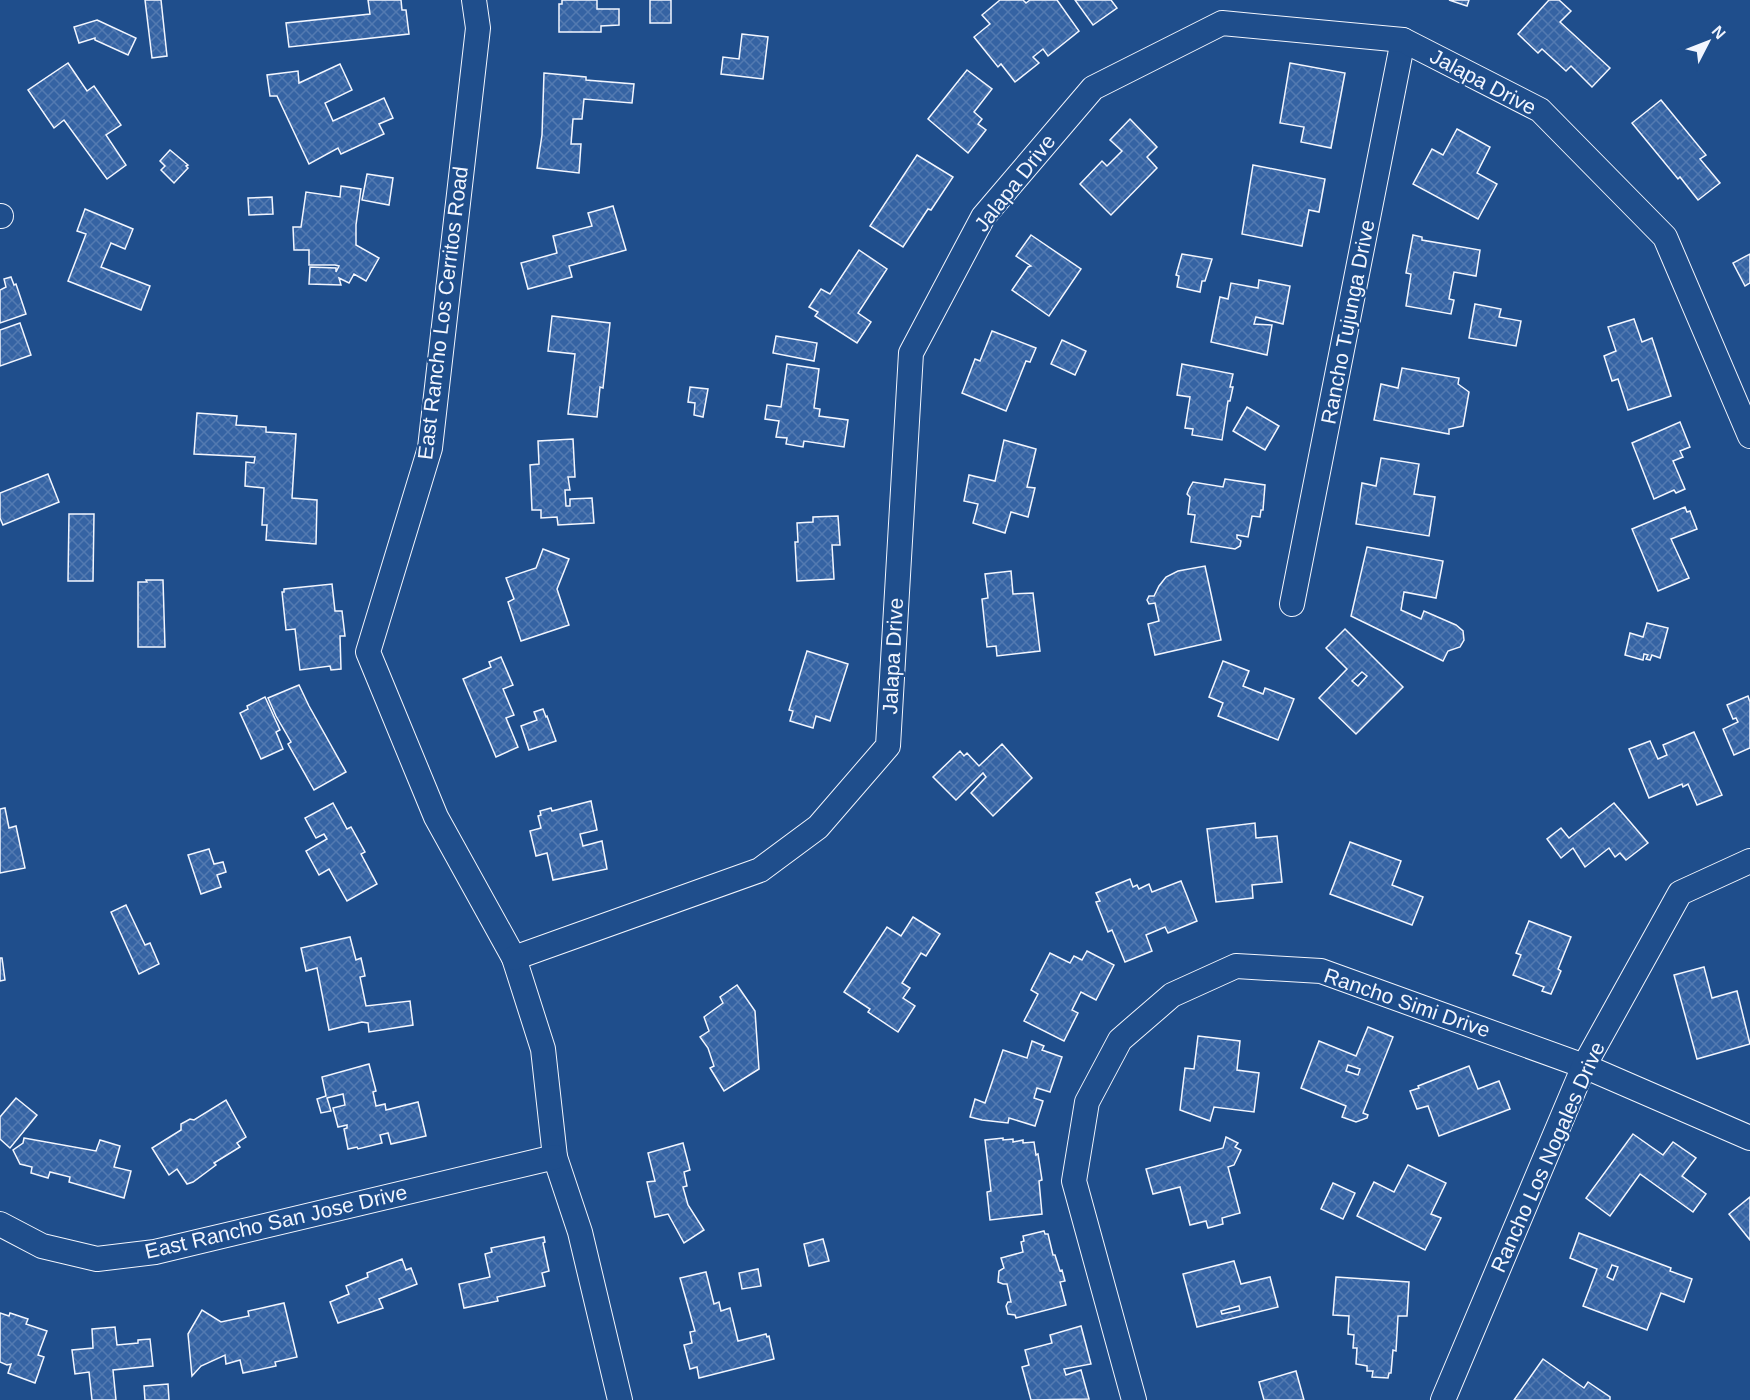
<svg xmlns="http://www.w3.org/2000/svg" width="1750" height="1400" viewBox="0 0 1750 1400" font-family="Helvetica,sans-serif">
  <defs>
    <pattern id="building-cross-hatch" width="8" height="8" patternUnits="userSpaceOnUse" patternTransform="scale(1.5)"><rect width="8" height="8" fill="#3563a3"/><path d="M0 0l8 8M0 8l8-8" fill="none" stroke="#537ab1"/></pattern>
  </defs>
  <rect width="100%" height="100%" fill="#1f4e8c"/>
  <g fill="url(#building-cross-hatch)" stroke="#f2f6ff" stroke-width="1.5" fill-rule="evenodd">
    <polygon points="145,0 161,0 167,56 152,58"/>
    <polygon points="368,0 401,0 402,10 406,10 409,34 289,47 286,23 370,14"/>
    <polygon points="562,0 597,0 597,9 619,9 619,25 601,26 601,32 559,32 559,4 562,4"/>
    <rect x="650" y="0" width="21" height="23"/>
    <polygon points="1000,0 1023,0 1026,3 1030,0 1057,0 1079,31 1048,56 1043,49 1033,57 1039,63 1015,82 1001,64 998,67 974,37 990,24 982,15"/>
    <polygon points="1075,0 1111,0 1117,8 1093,25"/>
    <polygon points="1449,0 1469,0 1467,6"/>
    <polygon points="1549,0 1559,0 1571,11 1560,22 1610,68 1592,87 1571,66 1566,71 1542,49 1538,53 1518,34"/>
    <polygon points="97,20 136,38 128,55 95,40 95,38 79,43 74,27"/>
    <polygon points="742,34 768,37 763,79 721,74 723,57 739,59"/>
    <polygon points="68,63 87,91 94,86 121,125 106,135 126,165 107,179 64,120 54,128 28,90"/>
    <polygon points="1290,63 1345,73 1331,148 1301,142 1304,127 1280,123"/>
    <polygon points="340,64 352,90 325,103 333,121 384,98 393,118 379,124 384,134 341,154 338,148 309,164 277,96 270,96 267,75 298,71 299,83"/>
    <polygon points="967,70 992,89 974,112 982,119 978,124 986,130 968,153 928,119"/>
    <polygon points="544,73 586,77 586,80 634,84 632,103 584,99 582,119 573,119 571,144 581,144 579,173 537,168 542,135"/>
    <polygon points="1661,100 1706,155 1700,159 1720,183 1698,200 1680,177 1678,179 1632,123"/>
    <polygon points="1130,119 1157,147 1147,157 1157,168 1111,215 1080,184 1102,161 1107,166 1122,151 1110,140"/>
    <polygon points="1457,129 1490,147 1477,173 1497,184 1478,219 1413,184 1432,149 1443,155"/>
    <polygon points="170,150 188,165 186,166 188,168 174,183 161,170 165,166 160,161"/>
    <polygon points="917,155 953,177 931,210 928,209 903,247 870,226"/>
    <polygon points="1253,165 1325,179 1319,212 1309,210 1302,246 1242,234"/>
    <polygon points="367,174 393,178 389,205 362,200"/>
    <polygon points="341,186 361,189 356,225 356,245 379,258 366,281 354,274 349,283 339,278 341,285 309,284 310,267 336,268 336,272 339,266 335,265 309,265 309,250 294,250 293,227 301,227 306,192 340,197"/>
    <polygon points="272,197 273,214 249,215 248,198"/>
    <polygon points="613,206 626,250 569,266 572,277 528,289 521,263 557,253 553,236 592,226 588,213"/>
    <polygon points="85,209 133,229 125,249 111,243 101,267 150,286 141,310 68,281 86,234 77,231"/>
    <polygon points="1031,235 1081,269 1049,316 1012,290 1028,267 1031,266 1016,256"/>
    <polygon points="1413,235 1422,237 1422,240 1480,250 1476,276 1454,272 1449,299 1454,300 1451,314 1406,306 1411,274 1406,273"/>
    <polygon points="859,250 887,269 858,313 871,322 857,343 815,316 818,312 809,307 821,289 830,294"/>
    <polygon points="1182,254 1212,259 1205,281 1202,281 1200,292 1177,287 1179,276 1176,275"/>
    <polygon points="1750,254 1750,283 1745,286 1733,263"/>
    <polygon points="11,277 14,285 16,284 26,314 0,323 0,290 6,287 4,279"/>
    <polygon points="1259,280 1290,286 1283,324 1256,317 1254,324 1272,325 1267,355 1211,342 1220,297 1228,299 1231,283 1258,288"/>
    <polygon points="1475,304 1501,309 1499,317 1521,321 1516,346 1469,338"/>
    <polygon points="552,316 610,323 603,388 600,387 597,417 568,414 575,354 548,351"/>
    <polygon points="1634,319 1642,342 1652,338 1671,396 1628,410 1618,379 1612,381 1604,356 1616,351 1608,327"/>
    <polygon points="20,323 31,355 0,366 0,330"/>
    <polygon points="992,331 1036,348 1030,362 1026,361 1006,411 962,393 975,359 980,361"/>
    <polygon points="776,336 817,343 814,361 773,353"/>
    <polygon points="1062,340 1086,351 1075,375 1051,364"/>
    <polygon points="787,364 819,369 814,408 820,409 819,416 848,420 844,447 804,441 803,447 786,444 787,438 776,437 779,421 765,419 767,405 781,407"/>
    <polygon points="1182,364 1233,374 1230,387 1233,387 1230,401 1228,401 1222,440 1192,435 1193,429 1185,428 1190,397 1177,395"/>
    <polygon points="1402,368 1459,378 1458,384 1469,392 1463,426 1449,429 1449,434 1374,420 1381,384 1398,388"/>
    <polygon points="690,387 708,389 703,417 694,415 695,403 688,402"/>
    <polygon points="1247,407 1279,426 1265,450 1233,431"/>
    <polygon points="197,413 237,416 236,425 266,427 266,432 296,434 292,498 317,500 316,544 266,540 267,525 262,525 264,488 245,486 246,462 254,463 255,457 194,454"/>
    <polygon points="1680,422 1690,447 1680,451 1683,457 1673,461 1685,489 1676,493 1674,490 1654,499 1632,443"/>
    <polygon points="573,439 575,477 568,477 570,490 565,490 566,506 570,506 570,499 592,498 594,523 558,525 557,517 541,518 541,510 532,510 530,465 539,464 538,441"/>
    <polygon points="1004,440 1036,449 1027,487 1035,488 1028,517 1011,512 1005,533 973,523 978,504 964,501 969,475 995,481"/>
    <polygon points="1381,458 1419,464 1414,494 1435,497 1429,536 1356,524 1362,483 1376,486"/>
    <polygon points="48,474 59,502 3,525 0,518 0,493"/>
    <polygon points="1225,479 1265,485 1263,510 1261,510 1260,517 1252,516 1248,537 1237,535 1237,538 1241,541 1240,546 1235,549 1191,542 1195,515 1188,514 1190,497 1187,494 1189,489 1193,482 1223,487"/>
    <polygon points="1685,507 1687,512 1690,511 1697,529 1671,539 1689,578 1658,591 1632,529"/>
    <polygon points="69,514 94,514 93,581 68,581"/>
    <polygon points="838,516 840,545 832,545 834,579 797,581 795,542 798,542 797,523 813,522 813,517"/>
    <polygon points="1367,547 1443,561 1436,598 1404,592 1401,610 1421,619 1424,611 1456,625 1463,631 1464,640 1460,647 1448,651 1443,661 1351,616"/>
    <polygon points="543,549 569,559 557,589 569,625 521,641 508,602 514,599 506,578 536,568"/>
    <polygon points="1205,566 1221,640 1155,655 1148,624 1159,621 1155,603 1149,604 1147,600 1149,596 1154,596 1159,586 1166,577 1178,571"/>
    <polygon points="1011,571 1013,594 1033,593 1040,651 997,656 996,646 987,647 982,599 988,598 985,574"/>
    <polygon points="146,580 163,580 165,647 138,647 138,582 147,582"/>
    <polygon points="332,584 335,611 342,611 345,636 340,636 341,669 331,670 330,666 300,670 295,629 286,630 282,592 284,592 284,589"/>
    <polygon points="1647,623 1668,628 1660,658 1652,655 1650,660 1646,659 1648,655 1644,654 1643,660 1625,655 1630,633 1643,637"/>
    <path d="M1345,629L1403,687L1356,734L1319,698L1347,669L1326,648ZM1362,672L1367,676L1358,686L1352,681Z"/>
    <polygon points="807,651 848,664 830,721 816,716 813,728 790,721 793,711 789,710"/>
    <polygon points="501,657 513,685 503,689 514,715 506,718 518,747 496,757 463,679 491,667 489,662"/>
    <polygon points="1223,661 1249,671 1243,686 1263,694 1265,688 1294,699 1278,740 1218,716 1223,703 1209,697"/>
    <polygon points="299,685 309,706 346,772 314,790 288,744 291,742 276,716 268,698"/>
    <polygon points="1748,696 1750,702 1750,748 1734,755 1723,729 1738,722 1736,718 1733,719 1727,705"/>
    <polygon points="265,697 280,730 276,732 283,749 261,759 240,713 248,709 247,706"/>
    <polygon points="543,709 546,717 547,716 556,741 529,750 521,726 537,720 534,712"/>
    <polygon points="1694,732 1722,795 1697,805 1688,784 1683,787 1682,784 1649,798 1629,749 1650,741 1658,759 1667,755 1663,745"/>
    <polygon points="1002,744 1032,778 993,816 971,793 986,777 983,773 956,800 933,777 960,751 964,756 967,753 979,766"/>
    <polygon points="591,801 597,830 580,834 583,846 602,841 607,869 553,880 547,853 536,856 530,831 541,828 538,816 541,815 540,811 551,808 552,811"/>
    <polygon points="333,803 347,829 351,827 365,852 361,854 377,884 347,901 329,869 319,875 306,851 327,839 324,834 316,838 305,818"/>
    <polygon points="1614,803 1648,843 1626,860 1620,853 1615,857 1609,848 1585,867 1573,848 1561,858 1547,839 1561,828 1569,838"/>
    <polygon points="5,808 9,828 16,826 25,868 0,873 0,809"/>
    <polygon points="1255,823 1256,838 1277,836 1282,882 1252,885 1253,898 1216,902 1207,829"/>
    <polygon points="1350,842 1401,861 1392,885 1423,897 1412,925 1330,894"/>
    <polygon points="209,849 214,864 223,862 226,872 217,875 221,887 201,894 188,855"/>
    <polygon points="1130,879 1133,887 1137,885 1139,889 1149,884 1152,892 1181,881 1197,921 1168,933 1165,927 1146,935 1152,951 1125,962 1112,930 1108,932 1096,902 1100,901 1096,893"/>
    <polygon points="126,905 145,945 150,943 159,964 139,974 111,912"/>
    <polygon points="913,917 940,934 926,956 921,953 902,983 910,988 903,998 915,1006 898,1032 868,1012 870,1009 844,992 887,927 901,936"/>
    <polygon points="1529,921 1571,937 1558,969 1561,971 1551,994 1542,991 1544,987 1513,975 1521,955 1516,953"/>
    <polygon points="350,937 356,960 361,958 365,976 360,977 366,1006 410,1001 413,1025 369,1032 368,1023 362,1022 329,1030 317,968 306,971 301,948"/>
    <polygon points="1087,951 1114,965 1096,1000 1081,992 1072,1010 1078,1013 1064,1041 1024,1021 1038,994 1031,990 1050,953 1070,963 1074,956 1082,960"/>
    <polygon points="0,958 2,958 5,980 0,981"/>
    <polygon points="1704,967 1712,998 1737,991 1750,1044 1697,1059 1674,975"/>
    <polygon points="737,985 755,1011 759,1069 724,1091 710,1068 714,1066 708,1048 700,1037 709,1031 704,1017 723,1003 720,997"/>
    <path d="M1368,1027L1393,1037L1363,1113L1368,1115L1367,1118L1356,1122L1342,1117L1346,1106L1301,1088L1319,1041L1356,1056ZM1348,1065L1360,1069L1358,1075L1346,1071Z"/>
    <polygon points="1198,1036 1240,1041 1237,1070 1259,1073 1254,1112 1214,1107 1210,1121 1180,1110 1185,1068 1194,1069"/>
    <polygon points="1032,1041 1044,1046 1042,1050 1062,1057 1050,1092 1037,1088 1034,1098 1043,1101 1035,1126 1009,1118 1008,1123 982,1120 970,1117 975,1099 985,1103 1003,1050 1027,1058"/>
    <polygon points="369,1064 376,1091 373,1092 376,1106 385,1104 386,1110 418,1102 426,1136 391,1144 388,1133 380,1135 382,1143 358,1149 357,1147 348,1149 344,1129 347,1128 347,1125 338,1127 333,1108 345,1105 343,1094 327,1098 331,1111 321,1113 317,1099 326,1096 322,1077"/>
    <polygon points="1469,1066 1478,1089 1499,1081 1510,1109 1439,1136 1428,1106 1417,1109 1410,1091 1419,1088 1418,1086"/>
    <polygon points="16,1098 37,1115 10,1148 0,1139 0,1117"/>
    <polygon points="226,1100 246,1137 237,1143 240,1147 214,1163 216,1165 193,1182 187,1184 177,1169 169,1175 152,1148 181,1130 181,1124 190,1119 194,1120"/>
    <polygon points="1633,1134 1663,1155 1673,1142 1696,1158 1682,1176 1706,1194 1693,1212 1640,1174 1610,1216 1586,1198"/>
    <polygon points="1226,1137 1238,1143 1235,1147 1241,1150 1234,1165 1228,1167 1240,1213 1222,1218 1223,1224 1208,1228 1206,1221 1190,1225 1180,1187 1153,1194 1146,1169 1223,1148"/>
    <polygon points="24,1138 96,1151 100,1140 120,1146 114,1167 131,1171 124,1198 69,1182 70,1177 50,1172 48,1178 31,1173 32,1167 20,1164 13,1150 23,1143"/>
    <polygon points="1003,1138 1003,1140 1013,1139 1013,1142 1023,1140 1023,1143 1034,1142 1036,1155 1038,1154 1042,1180 1039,1181 1042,1214 990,1220 987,1192 991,1191 985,1140"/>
    <polygon points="683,1143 690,1170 684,1172 687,1186 683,1187 688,1205 704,1230 684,1243 668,1214 655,1217 647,1182 655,1181 648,1153"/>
    <polygon points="1408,1165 1446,1183 1431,1214 1441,1218 1425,1250 1357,1216 1374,1182 1394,1192"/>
    <polygon points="1333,1183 1355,1193 1343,1219 1321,1209"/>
    <polygon points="1750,1197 1750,1240 1729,1214"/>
    <polygon points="1044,1231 1045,1234 1048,1234 1053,1255 1055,1255 1060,1271 1062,1270 1065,1281 1060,1282 1066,1305 1016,1318 1015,1315 1008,1314 1006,1306 1008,1302 1011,1302 1007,1284 1003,1284 998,1282 999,1271 1004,1268 1001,1258 1023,1252 1021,1242 1024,1241 1023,1236"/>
    <path d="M1579,1233L1671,1268L1670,1271L1692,1279L1684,1302L1661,1293L1647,1330L1583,1306L1597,1269L1570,1258ZM1612,1265L1618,1267L1613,1280L1607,1277Z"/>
    <polygon points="544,1237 545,1242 543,1243 549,1271 542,1273 545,1286 497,1297 498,1301 464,1308 459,1284 490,1277 485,1254 492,1252 491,1248"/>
    <polygon points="823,1239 829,1261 809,1266 804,1244"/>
    <polygon points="402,1259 406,1270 411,1268 417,1284 379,1299 383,1308 338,1323 330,1302 349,1294 346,1286 368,1277 367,1273"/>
    <path d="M1234,1261L1241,1284L1270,1277L1278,1307L1197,1327L1183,1274ZM1239,1306L1240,1310L1222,1314L1221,1311Z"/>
    <polygon points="758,1269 761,1286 742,1289 739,1273"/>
    <polygon points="706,1272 714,1304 719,1302 721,1311 730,1308 738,1341 766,1334 767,1337 769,1336 774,1359 699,1378 697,1367 690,1369 684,1345 692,1343 690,1332 695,1331 680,1278"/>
    <polygon points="1336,1277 1409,1282 1407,1316 1398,1316 1396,1351 1393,1350 1391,1373 1389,1373 1388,1378 1372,1377 1373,1371 1367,1371 1367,1366 1356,1364 1357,1348 1353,1348 1354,1335 1348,1334 1349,1316 1333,1315"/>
    <polygon points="284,1303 297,1357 275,1362 276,1366 243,1373 240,1360 226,1364 225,1355 201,1366 192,1376 188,1334 202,1310 221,1322 249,1316 248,1311"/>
    <polygon points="0,1313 9,1316 10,1313 28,1319 26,1324 47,1331 38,1355 44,1357 35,1383 8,1373 11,1364 7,1365 0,1362"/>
    <polygon points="1081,1326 1091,1364 1064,1369 1066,1375 1081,1370 1089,1399 1031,1400 1022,1367 1029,1365 1025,1350 1052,1343 1050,1335"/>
    <polygon points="115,1327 117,1345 138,1343 138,1340 150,1339 153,1366 113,1370 116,1400 92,1400 89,1372 75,1374 72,1350 93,1348 92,1329"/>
    <polygon points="1543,1359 1584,1388 1588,1382 1610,1397 1610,1400 1514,1400"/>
    <polygon points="1296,1371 1304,1400 1264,1400 1259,1382"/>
    <polygon points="168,1384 169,1400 145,1400 144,1386"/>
  </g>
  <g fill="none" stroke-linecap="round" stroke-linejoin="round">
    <defs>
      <g id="minor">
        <polyline points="474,0 478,28 430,448 368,652 436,817 514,958 543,1049 555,1157 580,1232 620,1400"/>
        <polyline points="0,216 1,216"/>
        <polyline points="1292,604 1403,40"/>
        <polyline points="514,958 760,870 818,827 888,746 911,353 983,217 1093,88 1222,23 1403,40 1540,110 1665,237 1750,436"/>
        <polyline points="0,1224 42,1246 97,1259 155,1252 555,1157"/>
        <polyline points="1134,1400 1074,1181 1087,1102 1120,1040 1172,995 1236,966 1321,971 1584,1066 1750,1138"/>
        <polyline points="1443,1400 1584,1066 1680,893 1750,861"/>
      </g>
    </defs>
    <use href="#minor" stroke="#f2f6ff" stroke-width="26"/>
    <use href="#minor" stroke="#1f4e8c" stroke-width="24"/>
  </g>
  <g text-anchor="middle" stroke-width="4.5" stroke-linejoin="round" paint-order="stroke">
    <g font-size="21" fill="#f2f6ff" stroke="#1f4e8c">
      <text transform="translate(1483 82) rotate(28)" y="7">Jalapa Drive</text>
      <text transform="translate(1015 183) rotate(-52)" y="7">Jalapa Drive</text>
      <text transform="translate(443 313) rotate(-83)" y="7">East Rancho Los Cerritos Road</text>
      <text transform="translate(1348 322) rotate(-79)" y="7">Rancho Tujunga Drive</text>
      <text transform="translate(893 656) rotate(-87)" y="7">Jalapa Drive</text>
      <text transform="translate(1407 1003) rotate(19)" y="7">Rancho Simi Drive</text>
      <text transform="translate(1548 1157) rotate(-66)" y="7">Rancho Los Nogales Drive</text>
      <text transform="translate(276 1222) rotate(-13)" y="7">East Rancho San Jose Drive</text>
    </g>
  </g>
  <g transform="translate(1708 42) rotate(48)" stroke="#1f4e8c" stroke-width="4.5" paint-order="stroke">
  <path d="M0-4.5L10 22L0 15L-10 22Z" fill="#f2f6ff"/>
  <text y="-9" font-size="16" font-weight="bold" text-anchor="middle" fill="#f2f6ff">N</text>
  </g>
</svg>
